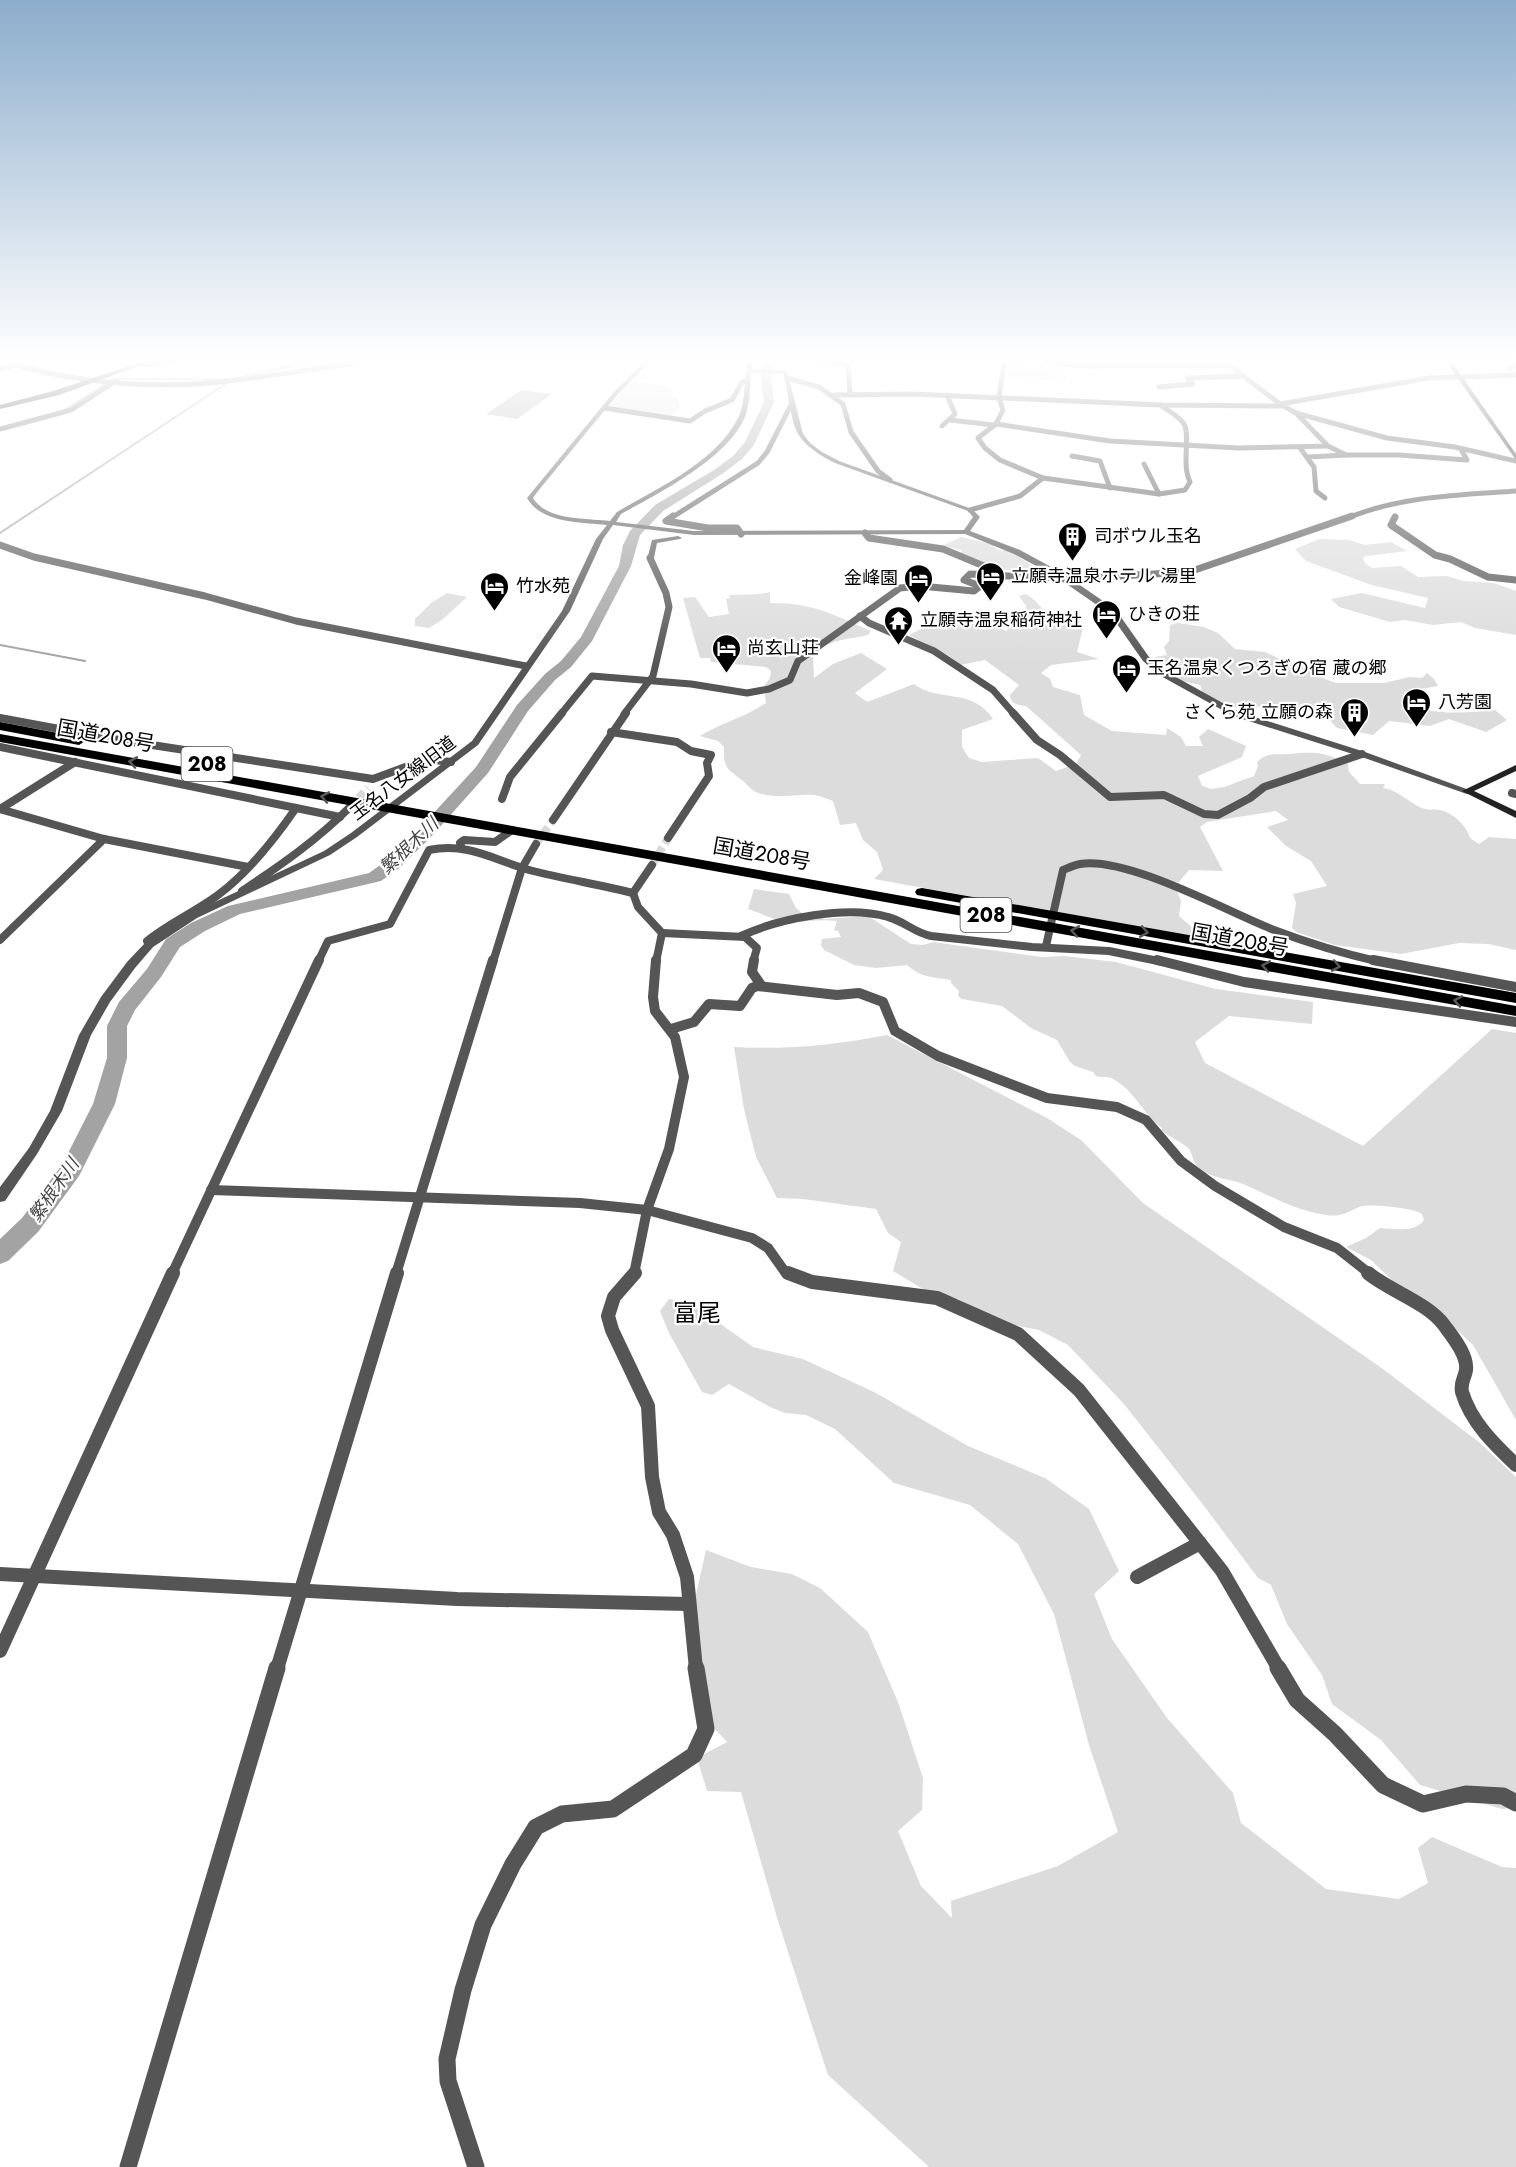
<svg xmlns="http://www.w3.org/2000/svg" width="1516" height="2167" viewBox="0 0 1516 2167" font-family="Jost,'Noto Sans JP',sans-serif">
  <rect width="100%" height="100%" fill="#fff"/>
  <g fill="#dcdcdc">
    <polygon points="1004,362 1045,363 1044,368 1047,370 1067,371 1066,381 1010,378 1003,375"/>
    <polygon points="632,381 666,386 675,392 670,396 676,397 680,405 679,410 666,418 607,408"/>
    <polygon points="961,537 996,545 993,547 1002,551 1006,549 1047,575 1033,575 1031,570 1025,570 1026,573 991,567 963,554 961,552 962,550 942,546"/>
    <polygon points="1319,539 1349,540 1365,545 1391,542 1407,551 1368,556 1363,557 1365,563 1372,568 1401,566 1418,577 1447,576 1464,581 1494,583 1516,591 1516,635 1475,628 1461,622 1433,625 1405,620 1390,622 1339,607 1331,599 1362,593 1425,608 1428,598 1372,585 1306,561 1295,549"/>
    <path d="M770,592V603C811,602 835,615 871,631L868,635C851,639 826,640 813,654L814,678L833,664L861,653L887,669L855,693L867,702L914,684C939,703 972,687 993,719L962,730V747L969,758L982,762L1038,758L1056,771L1076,764L1081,755L1026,706C1018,705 1010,704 1010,695L1019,685L985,660L960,665L949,656L909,635L927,626L955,627L954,622L993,626L1007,631L1009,624L996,614L1019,616L1027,613L1026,606L1019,596L1026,594C1042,604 1045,616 1059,623C1065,627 1075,625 1083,628L1077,652L1099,659L1051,665L1041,673L1050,679L1053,687L1080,695L1084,715L1112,731L1166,735L1167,728L1181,737L1186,746H1203L1199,737L1208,729L1246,746L1242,757L1198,776L1202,786L1211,789L1224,787L1254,776L1258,766L1257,762C1267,752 1274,755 1288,754C1315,752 1322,751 1348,764L1349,772L1360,784H1385L1383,788C1401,791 1409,804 1425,809C1430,810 1435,809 1440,810C1452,812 1467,826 1470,838L1479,844L1489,837L1516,839V950L1489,944L1459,943L1401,954L1335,945L1296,932L1292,928L1296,903L1293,894L1327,886L1311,861L1286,846L1267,827L1288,820L1276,811L1207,822L1200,827L1223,871L1189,870L1179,882H1173L1181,901L1179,916L1205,939L874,879L883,870L877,852L863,840L856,823L840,825L833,801C827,799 821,796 815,795C794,793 774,801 754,791C750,789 747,784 743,781C728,769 723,769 724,747L718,741L700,736C721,723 746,717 766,703L764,686L770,678L771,671L766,667L711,662L710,658H700L683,598L695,597L709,617L729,614L726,599L730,598L729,595C742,594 756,596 770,592Z"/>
    <polygon points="447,593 467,597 442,620 429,628 415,626 415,619 431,603"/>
    <path d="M1178,623L1204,627L1218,633L1235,649L1265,652L1284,661L1298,663L1309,667L1325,679L1336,683H1384L1410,677L1422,678L1427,673L1434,679L1438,686L1404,692C1414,720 1471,712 1495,710L1507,720L1486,732L1449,719L1430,726L1389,721L1373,735L1337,728L1325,715L1299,708L1260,706L1249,711L1226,705L1203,694L1200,685L1182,681L1164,668L1155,657L1167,655L1164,647L1169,641L1170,625Z"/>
    <path d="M754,889L789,894L796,908L802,913L825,919L868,916L911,944L923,945L933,942L1042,957L1064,956L1116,962L1216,989L1313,1002L1312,1024L1229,1016L1195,1042L1205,1063L1363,1146L1492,1029L1516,1033V1420L1473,1345L1433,1308L1397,1285L1371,1260L1346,1247L1366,1238L1380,1228C1394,1229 1415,1233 1424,1220L1422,1214C1413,1208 1369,1203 1359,1207C1344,1214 1339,1218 1320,1214C1292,1209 1269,1195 1243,1184C1230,1179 1216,1179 1203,1171C1191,1163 1195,1159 1189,1149C1186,1145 1167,1135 1162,1131V1128C1142,1113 1134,1089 1111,1078C1106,1076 1101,1078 1096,1076L1093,1072L1075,1066L1070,1062L1057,1040L1031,1028L1002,1006L962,999L958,996L959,991L951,983V980C932,977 922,978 907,965L876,968L854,965L824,950L821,945L822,939L841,937L838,931L834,930L837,921C820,919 807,922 790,922C777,922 761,913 748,909Z"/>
    <path d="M887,1035L1047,1118L1081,1140L1143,1203L1383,1369L1480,1443L1516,1477V1803L1511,1808L1502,1809L1420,1785L1381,1740L1332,1704L1322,1675L1287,1624L1271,1585L1258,1578L1201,1502L1124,1404L1068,1345L1039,1330L1004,1323L958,1299L933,1295L893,1271L901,1242L888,1233L876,1209L803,1199L777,1198L756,1157L744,1109L734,1047C786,1050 836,1045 887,1035Z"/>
    <polygon points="669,1299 691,1303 753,1347 803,1359 876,1393 968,1446 1045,1478 1089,1509 1119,1571 1094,1594 1112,1639 1167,1718 1233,1793 1241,1823 1326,1889 1399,1899 1428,1883 1418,1848 1432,1837 1502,1867 1516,1868 1516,2167 929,2167 828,2075 778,1921 741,1792 707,1791 697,1758 727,1742 714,1728 697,1644 693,1608 706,1550 751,1567 792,1574 820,1588 868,1632 898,1702 923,1778 922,1810 898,1831 921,1886 952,1918 951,1901 1058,1866 1118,1832 1089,1745 1054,1614 1018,1544 970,1505 894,1483 835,1429 806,1415 785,1413 770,1407 729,1384 712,1395 702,1392 669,1333 660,1311"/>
  </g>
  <polygon fill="#a3a3a3" points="521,390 552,394 517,419 486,414"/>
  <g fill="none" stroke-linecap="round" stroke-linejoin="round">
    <g stroke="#a3a3a3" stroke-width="2">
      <polyline points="113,379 226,379"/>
      <polyline points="63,411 113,379"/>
      <polyline points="0,533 227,383"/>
      <polyline points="0,645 85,661"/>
    </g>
    <g fill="#a3a3a3" fill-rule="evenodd">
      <polygon points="297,362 314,362 233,382 228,379"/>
      <polygon points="764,362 774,362 771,378 774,402 754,445 741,460 722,474 663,511 640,535 631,566 592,641 571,667 555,680 528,711 488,773 430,838 398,869 381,881 240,914 205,931 180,947 161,977 135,1010 127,1026 127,1058 115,1104 79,1176 38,1232 8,1261 0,1264 0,1239 22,1218 62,1165 93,1104 107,1058 107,1026 119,1002 147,969 166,939 191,923 228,906 369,873 386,861 418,830 476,767 517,705 545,674 561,661 581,637 619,566 623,545 630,531 655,505 714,470 733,456 745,442 764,402 761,378"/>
    </g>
    <g stroke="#d9d9d9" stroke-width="8" stroke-dasharray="8 4.5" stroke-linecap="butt">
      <polyline points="350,807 368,788"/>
      <polyline points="536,844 553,820"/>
      <polyline points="652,865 668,838"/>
    </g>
    <g stroke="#555" stroke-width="5">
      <polyline points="816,362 848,364"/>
      <path d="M1004,362L999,398L1003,410L996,424L978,438L985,448L1000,460L1043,478L1159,494L1185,490L1190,482C1181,463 1191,437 1184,424C1179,416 1168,411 1161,405"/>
      <polyline points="1046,362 1088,366 1229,365 1280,404 1296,413 1387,438 1455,447 1516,461"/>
      <path d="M15,365C80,383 152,389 220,382C267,377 314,369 361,362"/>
      <polyline points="139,365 171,362"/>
      <polyline points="1509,368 1516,366"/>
      <polyline points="0,369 20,364"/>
      <polyline points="787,378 819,387 843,404 851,432 878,471 890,480"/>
      <polyline points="1159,387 1193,384 1187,378 1245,376"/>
      <polyline points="850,393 848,364 852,362"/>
      <polyline points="834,395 913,394 1161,405 1284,406"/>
      <polyline points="1280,404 1429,378 1516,375"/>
      <polyline points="604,408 690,421 705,411 732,400 742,382 747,381"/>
      <polyline points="1296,413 1328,446 1346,455 1399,455 1467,460 1461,449"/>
      <polyline points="950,420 994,425"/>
      <polyline points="996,424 1110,441 1239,448 1328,446"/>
      <polyline points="942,426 955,414 947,395"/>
      <polyline points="0,429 71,410 116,381"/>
      <polyline points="1300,448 1314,467 1316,491 1325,498"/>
      <polyline points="1072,456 1100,461 1110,488"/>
      <polyline points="1308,457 1346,455"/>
      <polyline points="1144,464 1159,494"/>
      <polyline points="970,510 1020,496 1043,478"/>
      <polyline points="671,518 758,463 767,452 792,403"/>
      <path d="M1348,518C1400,496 1461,495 1516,491"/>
    </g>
    <g stroke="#555" stroke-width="7">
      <polyline points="673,516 666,521 708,528 737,528 741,534"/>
      <polyline points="1395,517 1391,525 1435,555 1450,559 1488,577 1516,580"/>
      <polyline points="865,533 869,538 943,549 991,569"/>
      <polyline points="0,545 34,557 205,596 296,621 526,666"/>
      <polyline points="1024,575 1041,578 1061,576"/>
      <polyline points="1064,579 1189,572 1352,516"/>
      <polyline points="860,616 869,623 934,651 993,690 1014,714"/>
      <polyline points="561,714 592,676 691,684 747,693 769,689 790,680 798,661 900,588 920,586 974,591 980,586 964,580 970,574 1030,577"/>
      <polyline points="624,714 653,676 669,607 666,593 650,558"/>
    </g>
    <g stroke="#555" stroke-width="8">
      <polyline points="1013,713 1037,740 1060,755 1110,797 1164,795 1204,814 1218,815 1250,798 1264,787 1362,754"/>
      <polyline points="0,718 113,739 373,779 427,759 451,762"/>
      <polyline points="611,732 677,742 691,751 711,755 707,763 709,776 668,838"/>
      <polyline points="0,747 340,817"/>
      <polyline points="1512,793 1516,794"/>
      <polyline points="502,799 510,777 562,713"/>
      <polyline points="0,809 104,839 248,867"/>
      <polyline points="0,809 75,762"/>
      <polyline points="553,820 626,713"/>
      <polyline points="461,846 460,843 464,840 495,842 512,830"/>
      <path d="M242,891C281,865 317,840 350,807"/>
      <polyline points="633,893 652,865"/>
      <polyline points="633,893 638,907 662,933 656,962"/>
      <polyline points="662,933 745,937 757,948 753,962"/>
      <path d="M741,936C780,918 847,905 888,917C904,921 915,933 931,936L1032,947L1109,951L1163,962"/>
      <polyline points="0,940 104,839"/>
      <path d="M149,945L147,941C169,923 195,912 218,895C249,872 274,840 296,808"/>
      <path d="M1046,946L1063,870C1068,868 1075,865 1080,864C1127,856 1228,912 1274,930C1308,943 1345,954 1380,962"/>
      <path d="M318,962L328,941L390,924L429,850C470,842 495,861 533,871C566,879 600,885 633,893"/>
      <polyline points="493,962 522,868 536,844"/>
    </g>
    <g stroke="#555" stroke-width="10">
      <polyline points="754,960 752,972 761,985"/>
      <polyline points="1157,960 1244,982 1516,1022"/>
      <polyline points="1373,960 1516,987"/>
      <polyline points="671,1029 694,1022 709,1004 740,1006 752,988 757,986 837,995 859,993 883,1002 895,1031 938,1056 1047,1098 1117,1107 1146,1120 1181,1161 1215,1186 1284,1227 1337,1248 1370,1274"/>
      <polyline points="211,1190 580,1203 647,1210 752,1238 768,1248 785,1272 792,1274"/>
      <polyline points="172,1274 319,960"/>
      <polyline points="396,1274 493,960"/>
      <polyline points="634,1274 647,1210 669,1149 684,1077 675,1037 655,1011 653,997 656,960"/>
    </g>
    <g stroke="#555" stroke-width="14">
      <polyline points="635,1273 614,1297 608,1316 612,1330 648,1406 652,1477 659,1512 673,1535 687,1577 696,1669"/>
      <polyline points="788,1273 812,1282 937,1298 1018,1334 1079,1390 1222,1571 1279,1669"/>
      <path d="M1368,1273C1390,1291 1428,1303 1444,1325C1452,1336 1468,1355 1466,1370C1465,1378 1460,1382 1462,1392C1471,1422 1494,1444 1516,1465"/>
      <polyline points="0,1574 457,1599 688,1604"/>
      <polyline points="1137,1577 1200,1543"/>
      <polyline points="0,1651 173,1273"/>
      <polyline points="277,1669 397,1273"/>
    </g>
    <g stroke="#555" stroke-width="17">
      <polyline points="1278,1668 1297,1700 1335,1734 1383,1785 1423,1804 1466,1794 1503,1796 1516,1803"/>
      <polyline points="128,2167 277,1668"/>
      <polyline points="476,2167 448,2081 447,2059 463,1990 483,1925 513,1864 536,1827 562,1814 613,1809 694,1755 706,1729 696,1668"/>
    </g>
    <g fill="#555" fill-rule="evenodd">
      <path d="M644,362H650L618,394L538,491L533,498C547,521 586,518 610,521L617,512C658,488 718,461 739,416C745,403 745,376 747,362H753L752,369L787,371L803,434L810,443L822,452L839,461L972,509L980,517L970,531L1020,550L1064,574L1116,610L1149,657L1165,671L1239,712L1365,752L1472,791L1467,794L1464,793L1359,756L1233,716L1159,675L1143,661L1110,614L1058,578L1014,554L965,534L694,535L613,525L603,539L570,611L478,745L357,837L330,855L197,918L153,947L135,968L110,1002L91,1035L62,1111L37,1154L5,1201L0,1202V1187L29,1148L50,1111L79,1035L101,997L127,962L145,943L189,914L324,851L351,833L472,741L562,611L596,539L607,525C581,522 542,524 527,498L614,392ZM751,373L783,374C797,422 783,436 835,463L968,511L973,517L964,530L694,531L616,522L621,514C659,493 731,457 746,414C750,402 750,386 751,373Z"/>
      <polygon points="678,536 682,538 680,539 657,543 654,558 647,560 652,540"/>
    </g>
    <g fill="#222" fill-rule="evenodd">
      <polygon points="1446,362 1452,362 1516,454 1516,460"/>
      <polygon points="1516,765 1516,771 1474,791 1516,811 1516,818 1462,791"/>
    </g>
    <polygon fill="#000" fill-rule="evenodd" points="141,362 150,362 59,395 0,409 0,405 53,391"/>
    <g fill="#000" fill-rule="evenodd">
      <polygon points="0,722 79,737 85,741 79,745 0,730"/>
      <polygon points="0,734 1516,1006 1516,1016 0,742"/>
      <polygon points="922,888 1516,993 1516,1003 917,895 915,892 917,889"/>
    </g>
  </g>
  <defs><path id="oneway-chevron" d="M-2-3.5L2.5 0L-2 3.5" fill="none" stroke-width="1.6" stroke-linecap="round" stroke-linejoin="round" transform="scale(1.5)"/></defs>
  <g stroke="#595959">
    <use href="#oneway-chevron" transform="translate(133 762) rotate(-170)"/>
    <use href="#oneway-chevron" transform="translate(325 797) rotate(-170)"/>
    <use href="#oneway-chevron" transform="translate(1075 931) rotate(-170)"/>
    <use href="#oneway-chevron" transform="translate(1144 932) rotate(10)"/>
    <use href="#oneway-chevron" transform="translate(1266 966) rotate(-170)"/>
    <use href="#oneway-chevron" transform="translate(1336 966) rotate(10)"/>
    <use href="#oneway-chevron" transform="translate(1458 1001) rotate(-170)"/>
  </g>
  <linearGradient id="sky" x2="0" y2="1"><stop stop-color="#8cadcc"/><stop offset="0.54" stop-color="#fff"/><stop offset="1" stop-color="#fff" stop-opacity="0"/></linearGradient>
  <rect width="1516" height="665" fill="url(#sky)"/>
  <defs>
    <symbol id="building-pin" viewBox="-11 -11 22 30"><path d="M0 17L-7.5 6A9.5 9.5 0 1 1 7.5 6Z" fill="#000" stroke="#fff"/><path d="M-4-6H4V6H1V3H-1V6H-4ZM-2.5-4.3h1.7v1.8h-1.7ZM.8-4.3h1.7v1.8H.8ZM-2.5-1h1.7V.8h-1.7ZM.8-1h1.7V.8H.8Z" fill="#fff"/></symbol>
    <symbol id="hotel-pin" viewBox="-11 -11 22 30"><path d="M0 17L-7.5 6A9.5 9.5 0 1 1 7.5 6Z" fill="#000" stroke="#fff"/><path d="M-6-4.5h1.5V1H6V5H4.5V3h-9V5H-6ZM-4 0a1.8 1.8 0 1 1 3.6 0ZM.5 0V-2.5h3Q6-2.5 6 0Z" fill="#fff"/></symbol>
    <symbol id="temple-pin" viewBox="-11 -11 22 30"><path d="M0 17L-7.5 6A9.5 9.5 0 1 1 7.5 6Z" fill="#000" stroke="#fff"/><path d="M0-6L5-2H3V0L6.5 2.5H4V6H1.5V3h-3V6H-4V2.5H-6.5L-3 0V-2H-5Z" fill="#fff"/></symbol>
  </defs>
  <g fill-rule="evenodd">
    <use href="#building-pin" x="1056" y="520" width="33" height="45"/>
    <use href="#hotel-pin" x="974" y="560" width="33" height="45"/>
    <use href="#hotel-pin" x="902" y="562" width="33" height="45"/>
    <use href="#hotel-pin" x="478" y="570" width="33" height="45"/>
    <use href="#hotel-pin" x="1090" y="598" width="33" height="45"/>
    <use href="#temple-pin" x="882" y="604" width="33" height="45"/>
    <use href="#hotel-pin" x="710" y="632" width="33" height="45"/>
    <use href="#hotel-pin" x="1110" y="652" width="33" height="45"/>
    <use href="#hotel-pin" x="1400" y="686" width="33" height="45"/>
    <use href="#building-pin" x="1338" y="696" width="33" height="45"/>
  </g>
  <g text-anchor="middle" stroke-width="4.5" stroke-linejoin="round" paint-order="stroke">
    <g font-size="18" fill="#000" stroke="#fff" text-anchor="start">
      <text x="1094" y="542">司ボウル玉名</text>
      <text x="1011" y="582">立願寺温泉ホテル 湯里</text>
      <text x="898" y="584" text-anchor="end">金峰園</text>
      <text x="516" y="592">竹水苑</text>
      <text x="1128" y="620">ひきの荘</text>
      <text x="920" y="626">立願寺温泉稲荷神社</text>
      <text x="747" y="654">尚玄山荘</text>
      <text x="1147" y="674">玉名温泉くつろぎの宿 蔵の郷</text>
      <text x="1438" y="708">八芳園</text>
      <text x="1333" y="718" text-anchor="end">さくら苑 立願の森</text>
    </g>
    <g font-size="18" fill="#000" stroke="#fff">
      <text transform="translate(403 778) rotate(-37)" y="6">玉名八女線旧道</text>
    </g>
    <g font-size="18" font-style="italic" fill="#444" stroke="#fff">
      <text transform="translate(409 846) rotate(-43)" y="6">繁根木川</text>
      <text transform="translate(54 1190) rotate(-55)" y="6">繁根木川</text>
    </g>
    <g fill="#fff" stroke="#4c4c4c" stroke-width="1.5">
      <rect x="181.5" y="747" width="51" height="34" rx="4.5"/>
      <rect x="960.5" y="898" width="51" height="34" rx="4.5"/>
    </g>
    <g font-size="20" font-weight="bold" fill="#000">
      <text x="207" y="771">208</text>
      <text x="986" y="922">208</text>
    </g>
    <g font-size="21" fill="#000" stroke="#fff">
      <text transform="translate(106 736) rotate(10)" y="7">国道208号</text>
      <text transform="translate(762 854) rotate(10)" y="7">国道208号</text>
      <text transform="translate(1240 940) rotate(10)" y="7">国道208号</text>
    </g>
    <g font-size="24" fill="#000" stroke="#fff">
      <text x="697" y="1321">富尾</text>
    </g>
  </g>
</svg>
